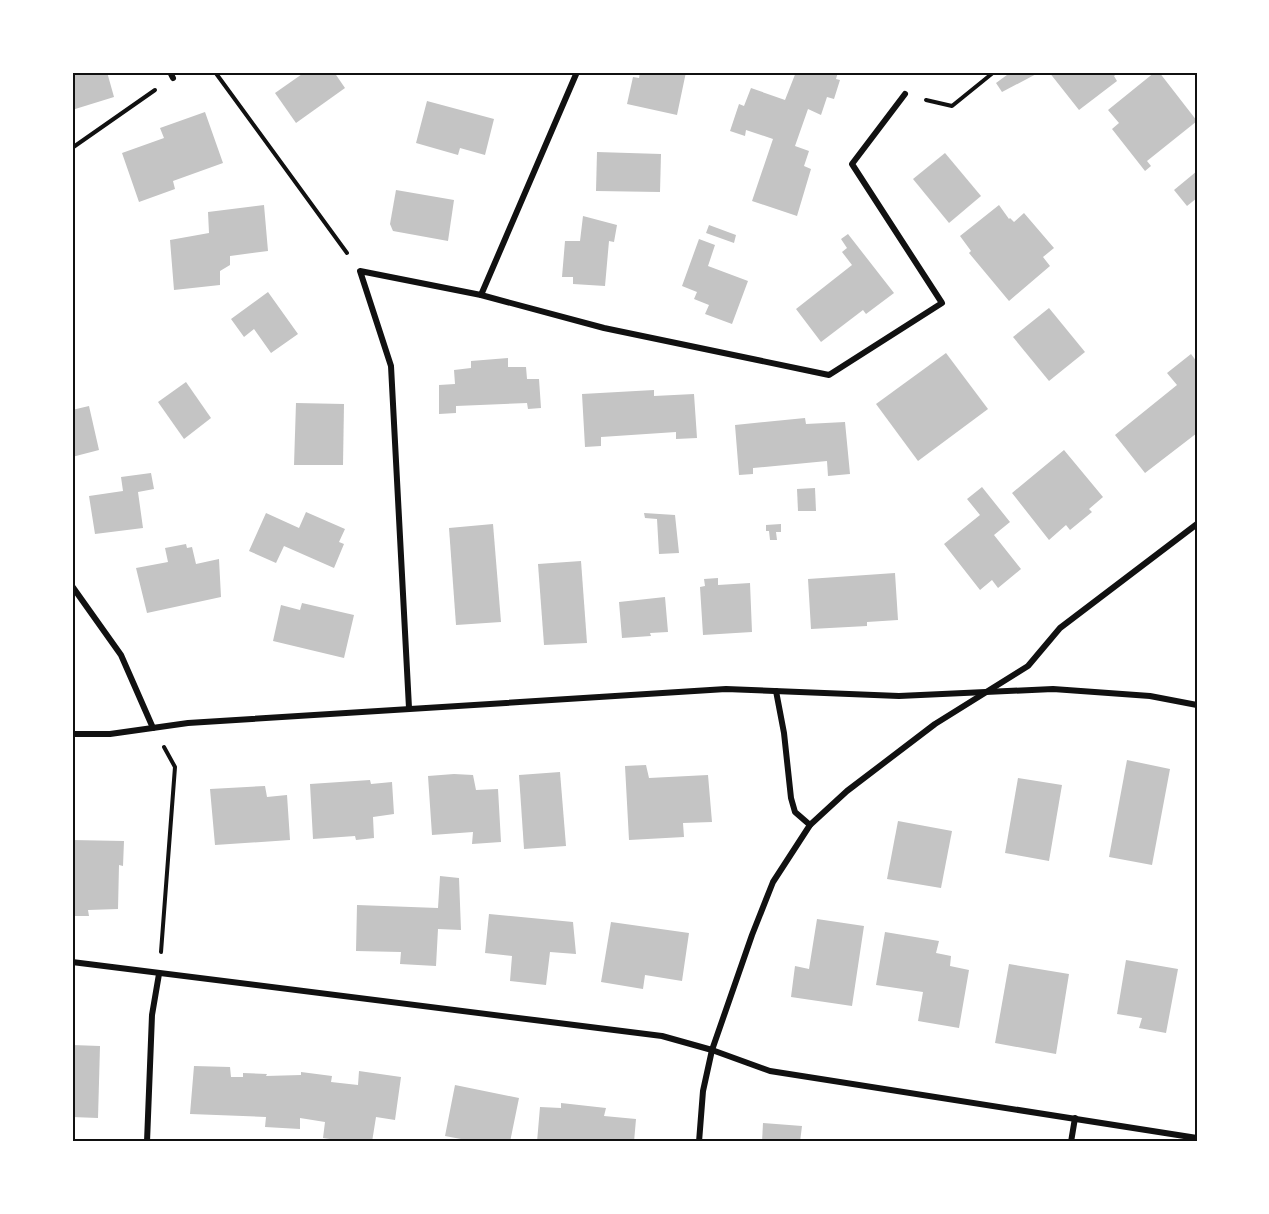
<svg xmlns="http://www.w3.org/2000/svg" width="1269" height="1214" viewBox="0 0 1269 1214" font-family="'Open Sans',sans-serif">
  <rect width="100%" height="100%" fill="#fff"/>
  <g fill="#c4c4c4">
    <polygon points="72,72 107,72 114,97 72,110"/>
    <polygon points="305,72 334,72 345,88 296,123 275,93"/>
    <polygon points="640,72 686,72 677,115 627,104 633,77 639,78"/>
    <polygon points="796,72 838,72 836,79 840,80 834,99 827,97 821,115 808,109 795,146 809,151 804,166 811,169 797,216 752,201 773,139 746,130 745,136 730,131 739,104 744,106 751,88 785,100"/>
    <polygon points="1011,72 1040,72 1002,92 996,83"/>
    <polygon points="1049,72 1119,72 1114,76 1117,81 1079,110"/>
    <polygon points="1155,72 1159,72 1197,121 1147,161 1151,166 1145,171 1112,129 1119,123 1108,110"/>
    <polygon points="427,101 494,119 485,155 460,148 458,155 416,143"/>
    <polygon points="205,112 223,163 173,181 175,189 139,202 122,153 164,138 160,128"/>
    <polygon points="597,152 661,154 660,192 596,191"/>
    <polygon points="945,153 981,196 949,223 913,179"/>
    <polygon points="1197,171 1197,198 1187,206 1174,190"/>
    <polygon points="396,190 454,200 448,241 393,231 390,224"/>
    <polygon points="264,205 268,251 230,256 230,265 220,271 220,285 174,290 170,240 209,233 208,212"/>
    <polygon points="999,205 1009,219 1010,218 1014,222 1024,213 1054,248 1043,257 1050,266 1009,301 969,253 971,251 960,236"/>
    <polygon points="583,216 617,225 614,242 609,241 605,286 573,284 573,277 562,277 565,241 580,241"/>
    <polygon points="709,225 736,235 734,243 706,233"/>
    <polygon points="848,234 894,293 866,314 863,310 821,342 796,309 852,265 842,252 847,248 841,239"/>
    <polygon points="699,239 715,245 708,266 748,281 732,324 705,314 709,305 694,299 697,292 682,286"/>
    <polygon points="268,292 298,334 271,353 254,329 244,337 231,319"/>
    <polygon points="1049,308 1085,352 1049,381 1013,337"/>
    <polygon points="946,353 988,409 918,461 876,404"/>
    <polygon points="1191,354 1197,362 1197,433 1145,473 1115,435 1177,385 1167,373"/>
    <polygon points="508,358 508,367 526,367 527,379 539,379 541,408 528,409 527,403 456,406 456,413 439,414 439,385 455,384 454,370 471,368 471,361"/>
    <polygon points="186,382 211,418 184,439 158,402"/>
    <polygon points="654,390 654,396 694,394 697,438 676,439 676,432 601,437 601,446 585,447 582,394"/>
    <polygon points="296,403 344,404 343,465 294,465"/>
    <polygon points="89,406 99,450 72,457 72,410"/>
    <polygon points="805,418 806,424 845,422 850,474 828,476 827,461 753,468 753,474 739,475 735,425"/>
    <polygon points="1064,450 1103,497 1089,509 1092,512 1070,530 1066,525 1049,540 1012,493"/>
    <polygon points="151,473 154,489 138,492 143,528 95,534 89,496 123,491 121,477"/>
    <polygon points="982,487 1010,522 994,535 1021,569 998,588 992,580 980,590 944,544 980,515 967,499"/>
    <polygon points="815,488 816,511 798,511 797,489"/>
    <polygon points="306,512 345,529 339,542 344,544 334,568 284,546 276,563 249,551 266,513 299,528"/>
    <polygon points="644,513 675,515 679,553 659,554 657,519 645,518"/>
    <polygon points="493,524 501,622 456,625 449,528"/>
    <polygon points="781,524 781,532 776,532 777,540 770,540 769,531 766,531 766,525"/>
    <polygon points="186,544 187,548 192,547 196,564 219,559 221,597 147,613 136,568 168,562 165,548"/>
    <polygon points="581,561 587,643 544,645 538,564"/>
    <polygon points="895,573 898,620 867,622 867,626 811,629 808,579"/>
    <polygon points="718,578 718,585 750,583 752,632 703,635 700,587 705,586 704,579"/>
    <polygon points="665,597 668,632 650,633 651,636 622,638 619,602"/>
    <polygon points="302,603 354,615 344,658 273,641 281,605 300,610"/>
    <polygon points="1127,760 1170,769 1152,865 1109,857"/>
    <polygon points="646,765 649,778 708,775 712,822 683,823 684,837 629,840 625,766"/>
    <polygon points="560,772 566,846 524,849 519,775"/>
    <polygon points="454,774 473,775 476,790 498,789 501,842 472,844 473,832 432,835 428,776"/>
    <polygon points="1018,778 1062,785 1049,861 1005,853"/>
    <polygon points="370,780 371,784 392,782 394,814 373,817 374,838 356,840 355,836 313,839 310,784"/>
    <polygon points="265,786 267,797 287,795 290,840 215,845 210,789"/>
    <polygon points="898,821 952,831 941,888 887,879"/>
    <polygon points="72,840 124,841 123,866 119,865 118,909 88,910 89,916 72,916"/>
    <polygon points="440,876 459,878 461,930 438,929 436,966 400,964 401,952 356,951 357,905 438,908"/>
    <polygon points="489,914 573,922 576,954 550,952 546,985 510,981 512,956 485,953"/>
    <polygon points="817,919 864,926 852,1006 791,997 795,966 809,969"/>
    <polygon points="611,922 689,933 682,981 645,975 643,989 601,982"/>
    <polygon points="885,932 939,941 936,953 951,956 950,966 969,970 959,1028 918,1021 923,992 876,985"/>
    <polygon points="1126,960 1178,969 1166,1033 1139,1028 1142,1018 1117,1014"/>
    <polygon points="1009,964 1069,974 1056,1054 995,1043"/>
    <polygon points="72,1045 100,1046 98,1118 72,1117"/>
    <polygon points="194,1066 230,1067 231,1077 243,1077 243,1073 267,1074 266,1076 301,1075 301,1072 332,1076 331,1082 358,1085 359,1071 401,1077 395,1120 376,1117 372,1142 350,1142 323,1138 325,1122 300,1118 300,1129 265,1127 266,1117 190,1114"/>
    <polygon points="455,1085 519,1098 510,1142 461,1142 461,1139 445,1136"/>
    <polygon points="561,1103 606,1108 604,1116 636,1119 634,1142 537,1142 540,1107 561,1108"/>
    <polygon points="763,1123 802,1126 800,1142 762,1142"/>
  </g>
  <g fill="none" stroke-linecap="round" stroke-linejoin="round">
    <g stroke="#111" stroke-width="4">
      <polyline points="215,72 347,253"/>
      <polyline points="926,100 952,106 994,72"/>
      <polyline points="72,148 155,90"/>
      <polyline points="161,952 175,767 164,747"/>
    </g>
    <g stroke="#111" stroke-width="6">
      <polyline points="170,72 173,78"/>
      <polyline points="481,295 577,72"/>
      <polyline points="72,586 121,655 153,728"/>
      <polyline points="776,691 784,733 791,798 795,812 810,825"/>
      <polyline points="409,708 391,366 360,271 481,295 604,328 829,375 942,303 852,164 905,94"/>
      <polyline points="72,734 110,734 188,723 726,689 899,696 1053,689 1150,696 1197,705"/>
      <polyline points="72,962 662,1036 712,1050 770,1071 1197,1138"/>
      <polyline points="147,1142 152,1015 159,974"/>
      <polyline points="699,1142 703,1091 712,1050 752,935 773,882 810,825 847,791 935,724 1028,666 1060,628 1197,524"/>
      <polyline points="1071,1142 1075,1118"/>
    </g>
  </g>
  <rect width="1269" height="1214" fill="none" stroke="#ffffff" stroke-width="147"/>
  <rect x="74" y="74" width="1122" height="1066" fill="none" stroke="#111" stroke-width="2"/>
</svg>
